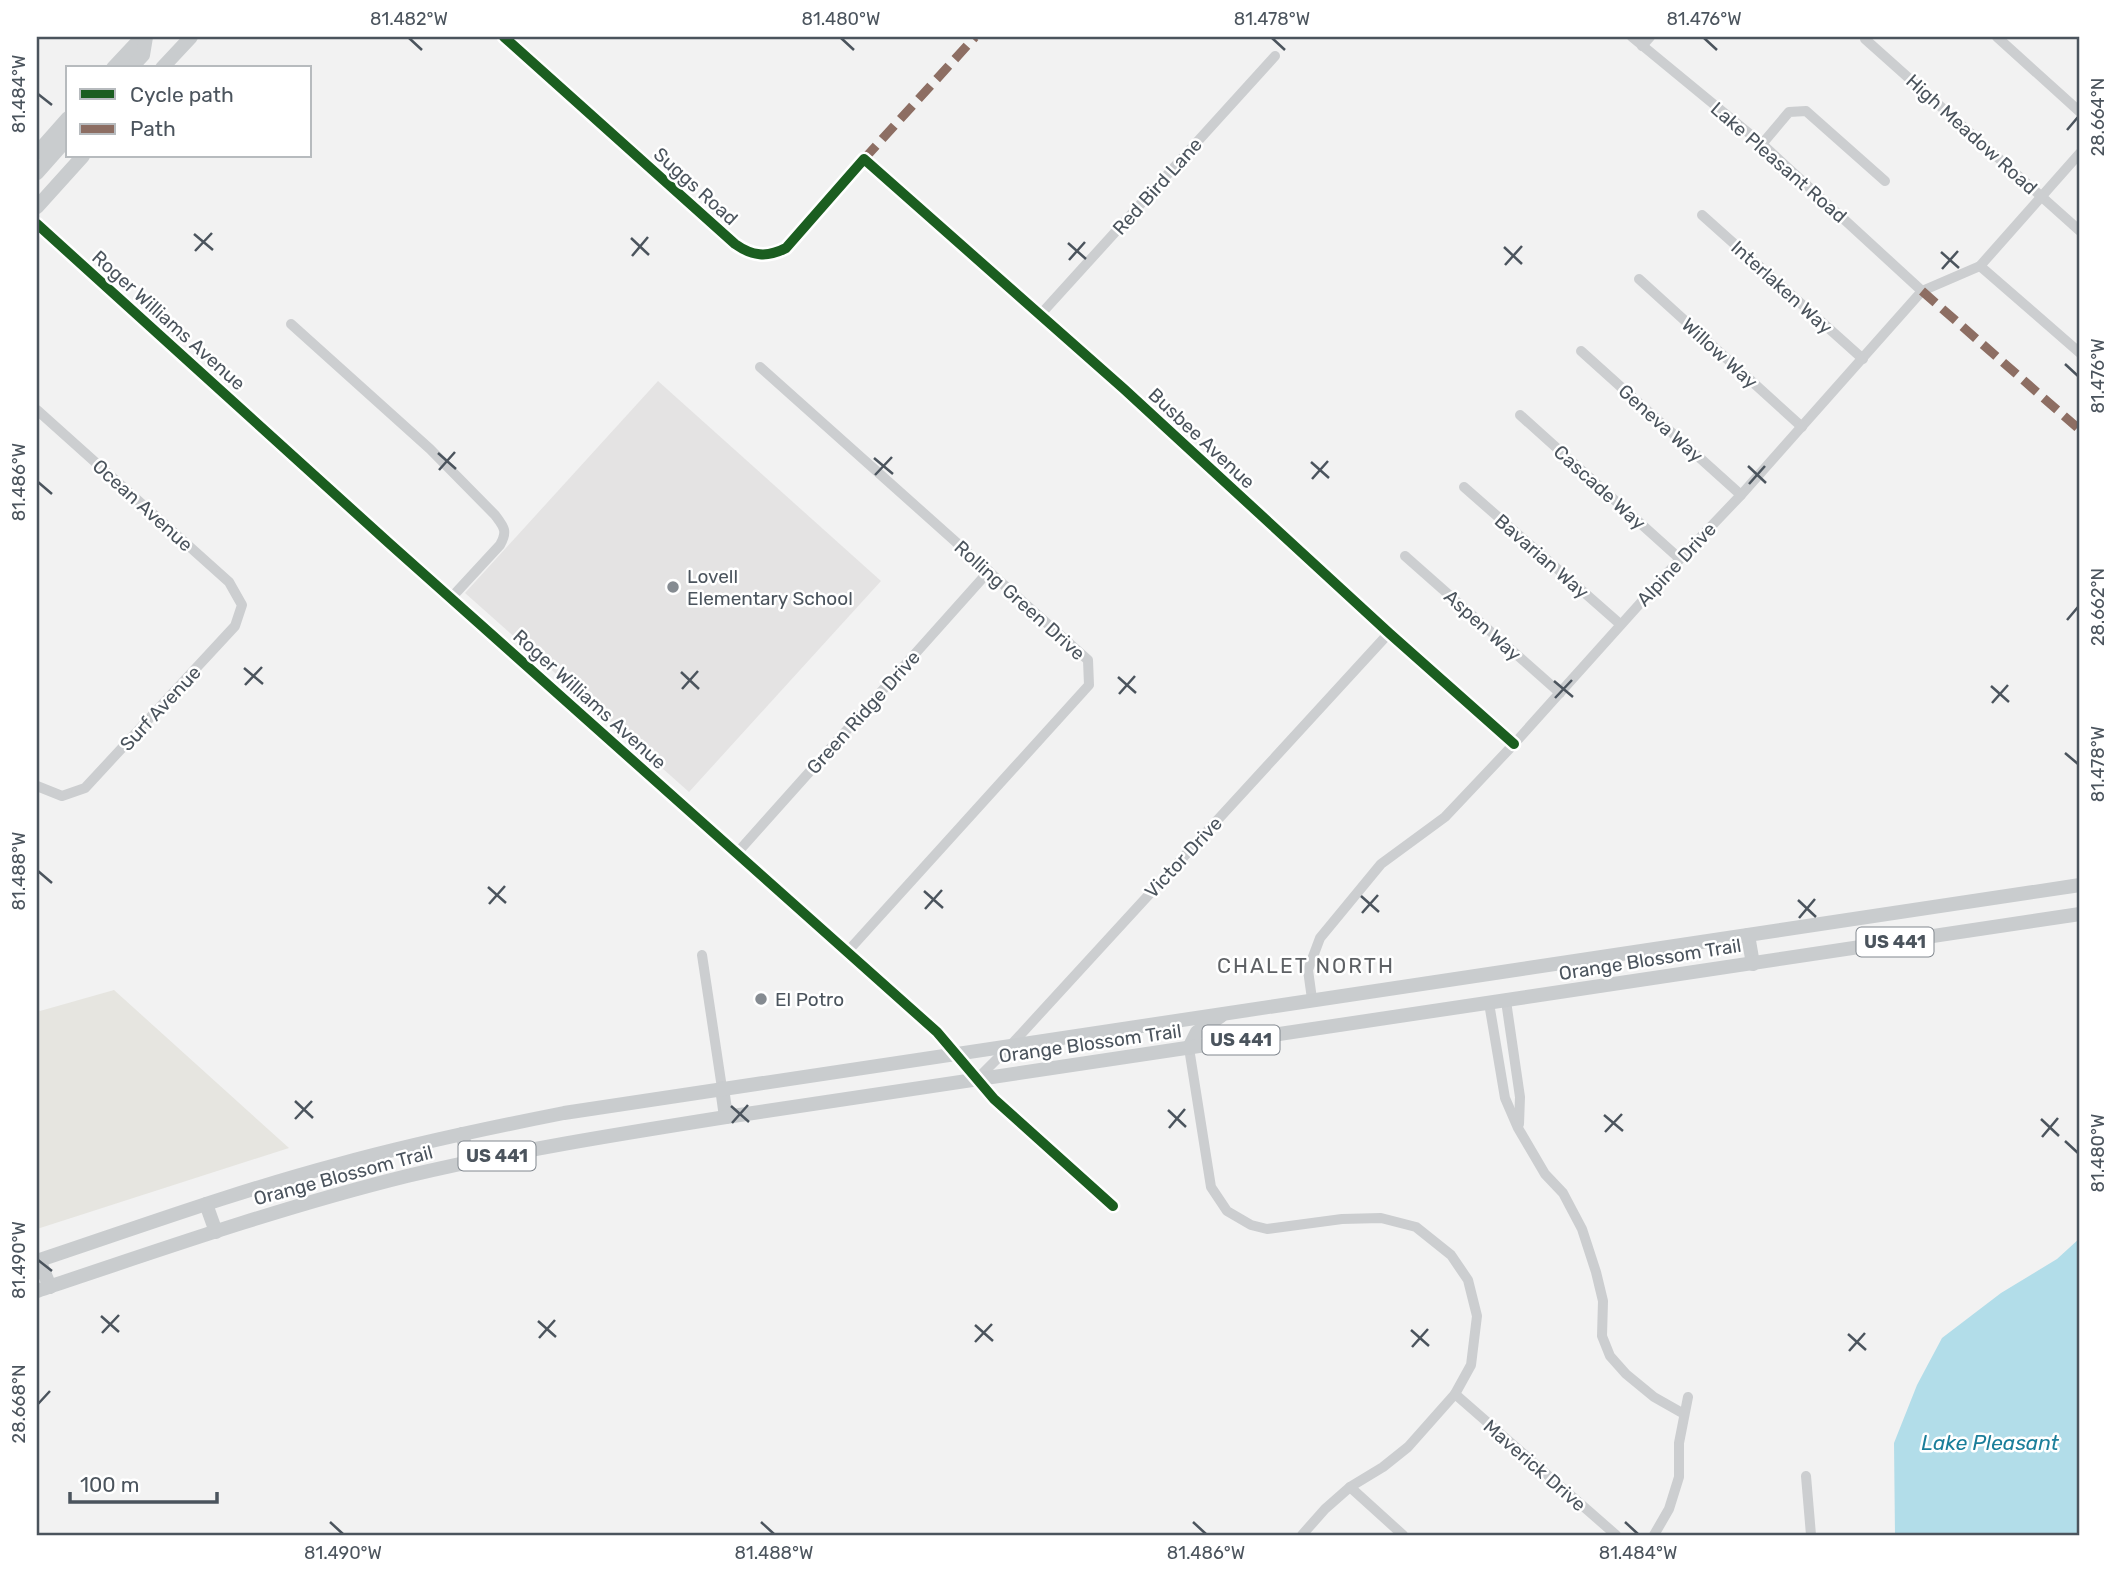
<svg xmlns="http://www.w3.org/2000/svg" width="2117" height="1572" viewBox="0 0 2117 1572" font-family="Rubik,sans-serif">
  <rect width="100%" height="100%" fill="#f2f2f2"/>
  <polygon fill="#e6e5e0" points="114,990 289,1148 37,1229 37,1008 40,1011"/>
  <polygon fill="#e4e3e3" points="658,381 881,581 689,792 465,593"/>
  <polygon fill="#b2dde9" points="2080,1238 2080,1535 1895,1535 1894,1443 1917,1385 1942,1338 2001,1293 2057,1259"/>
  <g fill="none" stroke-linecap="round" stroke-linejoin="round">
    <g stroke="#ccced0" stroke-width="10">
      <path d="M504,37L735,244C752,256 767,258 786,248L864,159L1124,389L1389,633L1514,744"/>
      <polyline points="1632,37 1762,144 1922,291"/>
      <polyline points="1997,37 2080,112"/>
      <polyline points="1865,39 2080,231"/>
      <polyline points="1642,46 1650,37"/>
      <polyline points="1762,144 1789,112 1806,111 1885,181"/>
      <polyline points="1702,215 1863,359"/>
      <polyline points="1980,266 2080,353"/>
      <polyline points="1639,279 1802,427"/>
      <polyline points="1040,315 1275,56"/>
      <path d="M291,324L430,449L495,515C504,527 508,531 500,545L451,598"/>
      <polyline points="1581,351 1741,495"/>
      <polyline points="760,367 1088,660 1089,685 848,951"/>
      <polyline points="37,410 229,582 242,605 235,626 85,788 62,796 37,786"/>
      <polyline points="1520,415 1680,559"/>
      <polyline points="1464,487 1620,624"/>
      <polyline points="1405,556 1560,693"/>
      <polyline points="737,853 989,571"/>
      <polyline points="702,955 722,1088"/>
      <polyline points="1312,999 1308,970 1320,938 1381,864 1445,817 1514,744 1680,559 1741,495 1922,291 1980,266 2080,153"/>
      <polyline points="1506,1001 1520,1097 1519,1124"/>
      <polyline points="1489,1003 1505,1098 1518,1128 1545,1174 1563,1193 1582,1229 1596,1272 1603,1301 1602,1336 1610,1356 1626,1374 1654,1397 1684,1414"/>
      <polyline points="1189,1048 1211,1187 1227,1211 1251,1225 1267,1229 1342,1219 1381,1218 1416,1227 1451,1255 1468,1280 1477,1316 1471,1365 1455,1394 1408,1447 1383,1467 1350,1487 1325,1509 1302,1535"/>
      <polyline points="1113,1206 994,1099 977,1079 1011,1045 1389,633"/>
      <polyline points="1455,1394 1616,1535"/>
      <polyline points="1806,1476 1811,1535"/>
      <polyline points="1350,1487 1403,1535"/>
      <polyline points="1654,1535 1669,1509 1679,1477 1679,1443 1688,1397"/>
    </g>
    <polyline stroke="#ccced0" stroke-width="12" points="37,224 390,544 937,1032 977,1079"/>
    <g stroke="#c9ccce" stroke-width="14">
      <polyline points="113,68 142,37"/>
      <polyline points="131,68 143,55 146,37"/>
      <polyline points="162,68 191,37"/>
      <polyline points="37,153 68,118"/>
      <polyline points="37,173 68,138"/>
      <polyline points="37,207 83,156"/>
      <polyline points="1748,935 1753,964"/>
      <polyline points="1189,1048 1197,1032 1221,1016"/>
      <polyline points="722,1088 726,1117"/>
      <polyline points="462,1134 469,1162"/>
      <polyline points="206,1204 216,1232"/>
      <polyline points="39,1260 50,1287"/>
      <path d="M37,1261C136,1228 235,1192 336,1165C411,1144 488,1128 564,1113L2080,885"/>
      <path d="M37,1291C159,1250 282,1207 407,1176C512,1151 619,1134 726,1117L2080,914"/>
    </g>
    <g stroke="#8d6e63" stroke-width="9" stroke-dasharray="18 9" stroke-linecap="butt">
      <polyline points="864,159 975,37"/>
      <polyline points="1922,291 2080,430"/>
    </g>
    <defs>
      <g id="cycleway">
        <path d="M504,37L735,244C752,256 767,258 786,248L864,159L1124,389L1389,633L1514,744"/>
        <polyline points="37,224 390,544 937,1032 994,1099 1113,1206"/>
      </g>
    </defs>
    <use href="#cycleway" stroke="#fff" stroke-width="15"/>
    <use href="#cycleway" stroke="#1b5e20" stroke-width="10"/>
  </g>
  <path fill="none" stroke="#4b545d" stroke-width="2.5" d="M409,38L422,50M841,38L854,50M1272,38L1285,50M1704,38L1717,50M38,94L52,105M2067,130L2078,117M194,234L213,250M631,238L649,255M1068,243L1086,259M1504,247L1522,264M195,251L212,233M1941,252L1959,268M632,256L648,237M1069,260L1085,242M1505,265L1522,246M1942,269L1958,251M2065,364L2078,376M438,453L456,469M874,458L893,474M1311,462L1329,478M1748,466L1766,483M439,470L455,452M875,475L892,457M1312,479L1328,461M38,482L52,494M1749,484L1765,466M2067,620L2078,607M244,668L263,684M681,672L699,689M1118,677L1136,693M1554,681L1573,697M245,685L262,667M1991,686L2009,702M682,689L698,671M1119,694L1135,676M1555,698L1572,680M1992,703L2008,685M2065,753L2078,764M38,871L52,883M488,887L506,903M924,891L943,908M1361,896L1379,912M1798,900L1816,917M489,904L505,886M925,909L942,890M1362,913L1378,895M1799,918L1815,899M295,1101L313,1118M731,1106L749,1122M1168,1110L1186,1127M1604,1115L1623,1131M295,1119L312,1101M2041,1119L2059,1136M732,1123L748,1105M1169,1128L1185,1109M1605,1132L1622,1114M2042,1137L2058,1118M2065,1141L2078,1153M38,1260L52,1271M101,1316L119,1332M538,1321L556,1337M975,1325L993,1341M1411,1330L1429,1346M102,1333L119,1315M1848,1334L1866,1350M539,1338L555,1320M975,1342L992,1324M1412,1347L1428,1329M1849,1351L1865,1333M38,1404L50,1391M330,1522L343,1534M761,1522L774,1534M1193,1522L1206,1534M1625,1522L1638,1534"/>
  <g fill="#858b91" stroke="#fff" stroke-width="2.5">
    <circle cx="673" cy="587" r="7"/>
    <circle cx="761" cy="999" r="7"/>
  </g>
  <g text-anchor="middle" stroke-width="5" stroke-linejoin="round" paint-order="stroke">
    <g fill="#fff" stroke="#81878e" stroke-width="2">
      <rect x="1856.5" y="927.5" width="77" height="29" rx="5"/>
      <rect x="1202.5" y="1025.5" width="77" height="29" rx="5"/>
      <rect x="458.5" y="1141.5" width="77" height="29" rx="5"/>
    </g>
    <g font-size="18" font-weight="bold" fill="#4b545d">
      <text x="1895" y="948">US 441</text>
      <text x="1241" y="1046">US 441</text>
      <text x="497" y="1162">US 441</text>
    </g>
    <g font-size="19" fill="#4b545d" stroke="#fff">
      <text transform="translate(1972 134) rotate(42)" y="7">High Meadow Road</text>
      <text transform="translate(1779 162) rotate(41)" y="7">Lake Pleasant Road</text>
      <text transform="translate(696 186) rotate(42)" y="7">Suggs Road</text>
      <text transform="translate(1157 186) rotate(-48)" y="7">Red Bird Lane</text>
      <text transform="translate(1782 287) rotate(42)" y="7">Interlaken Way</text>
      <text transform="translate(169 320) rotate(42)" y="7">Roger Williams Avenue</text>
      <text transform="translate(1720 353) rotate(42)" y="7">Willow Way</text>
      <text transform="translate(1661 423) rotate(42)" y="7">Geneva Way</text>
      <text transform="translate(1202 438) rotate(43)" y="7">Busbee Avenue</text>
      <text transform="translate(1600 487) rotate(42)" y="7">Cascade Way</text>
      <text transform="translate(143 505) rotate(42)" y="7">Ocean Avenue</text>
      <text transform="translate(1542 556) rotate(41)" y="7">Bavarian Way</text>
      <text transform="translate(1676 564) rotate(-47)" y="7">Alpine Drive</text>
      <text transform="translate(1020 600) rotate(42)" y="7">Rolling Green Drive</text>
      <text transform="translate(1483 625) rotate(42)" y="7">Aspen Way</text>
      <text transform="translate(590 699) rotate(42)" y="7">Roger Williams Avenue</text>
      <text transform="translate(160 708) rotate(-47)" y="7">Surf Avenue</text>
      <text transform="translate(863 712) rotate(-48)" y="7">Green Ridge Drive</text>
      <text transform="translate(1183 857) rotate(-47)" y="7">Victor Drive</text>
      <text transform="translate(1650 959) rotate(-9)" y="7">Orange Blossom Trail</text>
      <text transform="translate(1090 1043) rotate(-8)" y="7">Orange Blossom Trail</text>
      <text transform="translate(343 1175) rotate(-15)" y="7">Orange Blossom Trail</text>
      <text transform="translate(1535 1465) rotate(41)" y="7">Maverick Drive</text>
    </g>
    <g font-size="19" fill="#4b545d" stroke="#fff" text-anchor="start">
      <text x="687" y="583">Lovell<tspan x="687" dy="22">Elementary School</tspan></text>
      <text x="775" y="1006">El Potro</text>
    </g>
    <g font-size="21" letter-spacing="2" fill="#5e6165" stroke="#fff">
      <text x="1306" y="973">CHALET NORTH</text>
    </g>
    <g font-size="21" font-style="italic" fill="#1a7e9a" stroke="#fff">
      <text x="1990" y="1450">Lake Pleasant</text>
    </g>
  </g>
  <rect width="2117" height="1572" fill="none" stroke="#ffffff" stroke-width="77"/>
  <rect x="66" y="66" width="245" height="91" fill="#ffffff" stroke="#b7bbbe" stroke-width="2"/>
  <rect x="80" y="89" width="35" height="10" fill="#1b5e20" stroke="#b7bbbe" stroke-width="2"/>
  <text x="130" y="102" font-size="21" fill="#4b545d">Cycle path</text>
  <rect x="80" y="124" width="35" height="10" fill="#8d6e63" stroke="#b7bbbe" stroke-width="2"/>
  <text x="130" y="136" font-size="21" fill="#4b545d">Path</text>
  <path d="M70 1492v10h147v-10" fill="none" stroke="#4b545d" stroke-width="3.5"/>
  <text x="80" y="1492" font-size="21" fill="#4b545d" stroke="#ffffff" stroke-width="5" paint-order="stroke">100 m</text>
  <rect x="38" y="38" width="2040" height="1496" fill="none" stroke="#4b545d" stroke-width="2.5"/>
  <g font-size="18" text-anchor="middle" fill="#4b545d">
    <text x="409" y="25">81.482°W</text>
    <text x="841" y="25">81.480°W</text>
    <text x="1272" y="25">81.478°W</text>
    <text x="1704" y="25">81.476°W</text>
    <text transform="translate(19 94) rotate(-90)" y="6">81.484°W</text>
    <text transform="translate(2098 117) rotate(-90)" y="6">28.664°N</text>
    <text transform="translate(2098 376) rotate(-90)" y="6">81.476°W</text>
    <text transform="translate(19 482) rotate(-90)" y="6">81.486°W</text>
    <text transform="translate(2098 607) rotate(-90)" y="6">28.662°N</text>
    <text transform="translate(2098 764) rotate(-90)" y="6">81.478°W</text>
    <text transform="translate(19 871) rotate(-90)" y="6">81.488°W</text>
    <text transform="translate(2098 1153) rotate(-90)" y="6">81.480°W</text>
    <text transform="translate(19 1260) rotate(-90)" y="6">81.490°W</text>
    <text transform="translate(19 1404) rotate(-90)" y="6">28.668°N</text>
    <text x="343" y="1559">81.490°W</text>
    <text x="774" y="1559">81.488°W</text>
    <text x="1206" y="1559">81.486°W</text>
    <text x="1638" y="1559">81.484°W</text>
  </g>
</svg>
